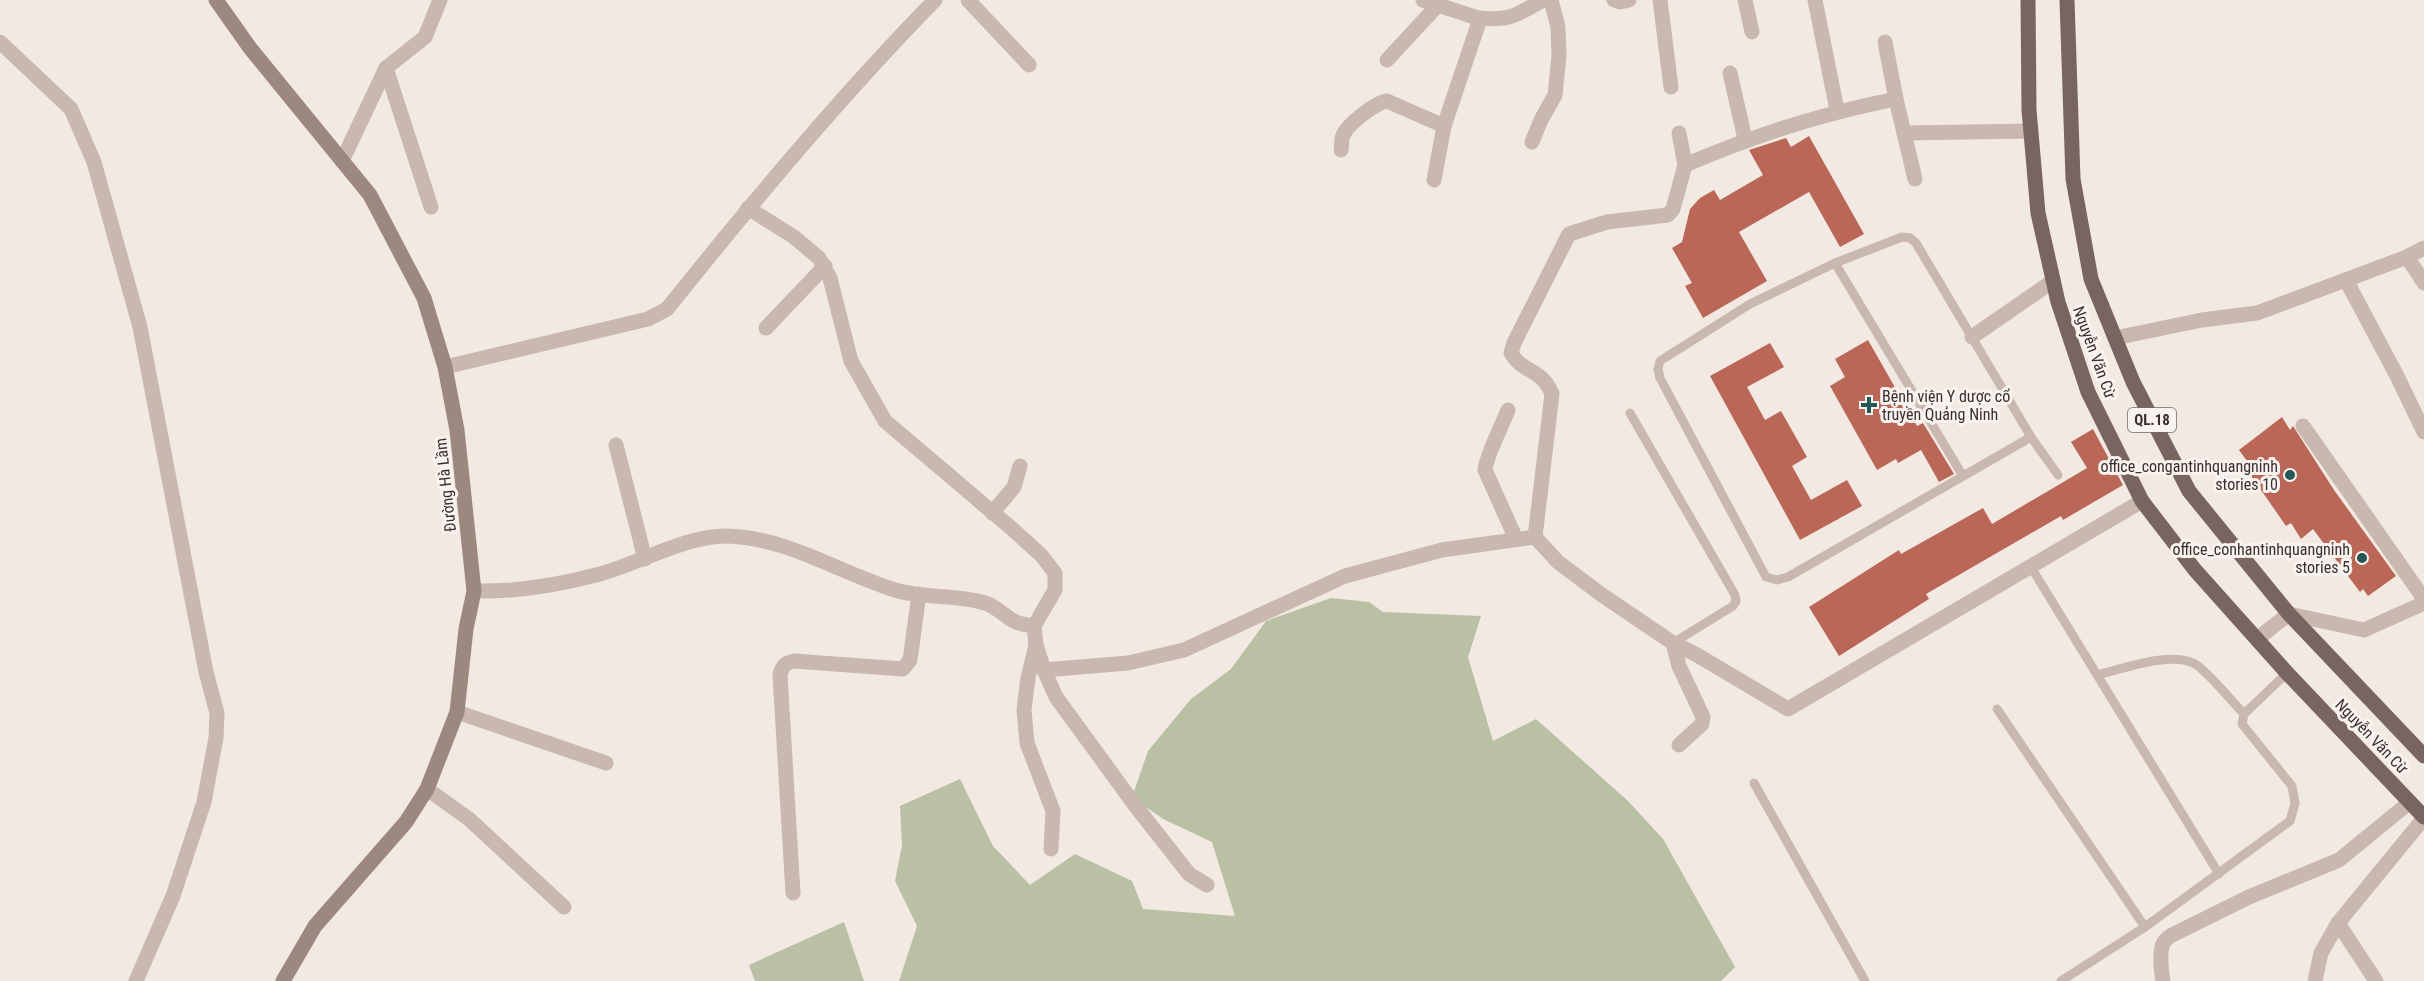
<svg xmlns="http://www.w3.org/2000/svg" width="2424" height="981" viewBox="0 0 2424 981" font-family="'Roboto Condensed',sans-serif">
  <rect width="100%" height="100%" fill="#f2e9e2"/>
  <g fill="#b9c0a3">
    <polygon points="1331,598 1369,602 1383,612 1481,616 1468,657 1493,741 1536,719 1628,801 1663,839 1735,967 1721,981 899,981 917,926 895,881 902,845 900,806 960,779 993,846 1030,885 1075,854 1132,881 1143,909 1235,916 1212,842 1163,819 1132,797 1148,751 1191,699 1231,669 1266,621"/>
    <polygon points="844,922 864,981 755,981 749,965"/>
  </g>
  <g fill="#ba6758">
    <polygon points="1809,136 1864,234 1840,247 1809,192 1739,232 1767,281 1703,318 1685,286 1692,283 1672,248 1682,242 1690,209 1700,198 1714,190 1720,200 1763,175 1749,150 1786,138 1791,147"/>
    <polygon points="1868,340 1917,426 1923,423 1954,474 1939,482 1921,450 1898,463 1896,459 1877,470 1830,386 1845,377 1835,359"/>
    <polygon points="1770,343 1784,367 1747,387 1765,420 1781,411 1807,457 1792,466 1811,500 1847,480 1862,506 1800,540 1710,376"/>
    <polygon points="2282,417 2290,430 2293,426 2334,490 2396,576 2368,596 2363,589 2360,592 2313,529 2301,539 2291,523 2286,526 2243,464 2247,461 2239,450"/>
    <polygon points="2093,429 2123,485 2063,520 2061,516 1926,594 1929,599 1839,656 1809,607 1899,550 1901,554 1983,508 1992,524 2087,468 2071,442"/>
  </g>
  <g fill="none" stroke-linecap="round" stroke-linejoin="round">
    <g stroke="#c9b8af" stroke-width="9">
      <polyline points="1835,263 1963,476"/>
      <polyline points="1630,413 1735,595 1736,601 1733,606 1673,643"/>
      <polyline points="2031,437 1788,577 1777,580 1766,577 1660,378 1658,369 1660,361 1750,304 1835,263 1902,237 1910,238 1916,243 2031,437 2058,475"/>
      <polyline points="2031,567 2219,874"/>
      <path d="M2097,675C2122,669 2176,649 2198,666C2214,679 2229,698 2244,714"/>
      <polyline points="1997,709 2145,927"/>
      <polyline points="1754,783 1865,981"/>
      <polyline points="2061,981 2145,927 2290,821 2295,803 2292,786 2242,724 2244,714 2287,673"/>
    </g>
    <g stroke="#c9b8af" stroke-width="15">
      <polyline points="968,0 1029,65"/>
      <polyline points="1423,0 1478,18 1478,25 1444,126 1434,180"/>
      <polyline points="1614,0 1620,2 1629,0"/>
      <polyline points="1660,0 1671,87"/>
      <polyline points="1745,0 1752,32"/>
      <polyline points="1815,0 1837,110"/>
      <path d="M1478,18C1510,21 1515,16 1543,0"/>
      <polyline points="0,42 71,109 94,162 140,327 206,672 217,713 216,738 204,802 173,896 136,981"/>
      <polyline points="1885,42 1896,99"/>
      <polyline points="1387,60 1438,5"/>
      <polyline points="386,68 431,207"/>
      <polyline points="1730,73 1745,139"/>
      <polyline points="1679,133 1685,165"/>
      <polyline points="1904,133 1915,179"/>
      <polyline points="1532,142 1541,120 1555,95 1559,55 1558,27 1551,0"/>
      <path d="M1341,150C1342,146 1341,139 1343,135C1348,124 1375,103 1387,101L1444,126"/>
      <polyline points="342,161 386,68 425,37 440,0"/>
      <polyline points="748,208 794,237 819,258 830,278 851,361 885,421 1010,527 1041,555 1055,573 1055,590 1034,626"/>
      <polyline points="2407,257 2424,283"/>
      <polyline points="2346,280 2396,374 2424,432"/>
      <polyline points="766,328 825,266"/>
      <polyline points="1972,337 2053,281"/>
      <polyline points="2115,338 2202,320 2257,313 2407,257 2424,248"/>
      <path d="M445,367L648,319L667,309C752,203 840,97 935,0"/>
      <path d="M1508,410C1502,426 1486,456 1485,470L1516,539"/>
      <polyline points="2303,426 2424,599"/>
      <polyline points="616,445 645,559"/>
      <polyline points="992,513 1014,487 1020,466"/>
      <path d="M1535,537L1552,394C1542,368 1522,373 1511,353L1514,343L1569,234L1607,222L1668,215L1673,209L1685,165C1756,135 1820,114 1896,99L1904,133L2031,131"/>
      <path d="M474,591C515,592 559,585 600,574C640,563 685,536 726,536C786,537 840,573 895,590C925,599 956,594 985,603C997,607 1002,614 1012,620C1018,624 1026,625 1034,626L1036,645L1044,670L1128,663L1184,650L1345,576L1442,550L1535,537L1558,562L1602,595L1673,643L1697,655L1788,709L2142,501"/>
      <polyline points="2257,639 2289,614 2364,630 2424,603"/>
      <polyline points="1673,643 1679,666 1703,717 1702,724 1679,745"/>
      <polyline points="1036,645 1028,678 1024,710 1027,743 1053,811 1051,849"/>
      <polyline points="1044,670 1056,697 1134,804 1189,874 1207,885"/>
      <polyline points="457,712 606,763"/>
      <polyline points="427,789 469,819 564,907"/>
      <path d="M793,893L780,675C782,666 785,663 794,661L903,669L910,660L919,594"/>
      <polyline points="2338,923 2376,981"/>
      <path d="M2163,981C2161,971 2159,950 2164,942C2166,939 2169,937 2172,935L2249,897L2339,860L2410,802"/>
      <polyline points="2315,981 2321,953 2338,923 2424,818"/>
    </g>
    <polyline stroke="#9d8880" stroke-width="15" points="216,0 250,48 370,195 424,298 445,367 457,430 474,591 466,629 457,712 427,789 406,822 315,926 283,981"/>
    <g stroke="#79655f" stroke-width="15">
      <polyline points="2028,0 2029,110 2038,213 2058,302 2088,392 2142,501 2195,570 2287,673 2424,817"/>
      <polyline points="2067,0 2073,179 2091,279 2133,382 2189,491 2289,614 2424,756"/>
    </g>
  </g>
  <g fill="#265655" stroke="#f9f3ef" stroke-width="2">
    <path d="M1866 396h6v6h6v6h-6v6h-6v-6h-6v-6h6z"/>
    <circle cx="2290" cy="475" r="6"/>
    <circle cx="2362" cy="558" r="6"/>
  </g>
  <g text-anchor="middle" stroke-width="6" stroke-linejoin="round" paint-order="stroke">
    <rect fill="#f9f3ef" stroke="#736a66" stroke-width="1.5" x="2128" y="408" width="48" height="24" rx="4.5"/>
    <g font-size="15" font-weight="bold" fill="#392f2c">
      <text x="2152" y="425">QL.18</text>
    </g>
    <g font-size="16" fill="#392f2c" stroke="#f9f3ef">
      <text transform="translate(2095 352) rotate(70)" y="6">Nguyễn Văn Cừ</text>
      <text transform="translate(445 485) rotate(-96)" y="6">Đường Hà Lầm</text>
      <text transform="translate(2372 736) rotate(46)" y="6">Nguyễn Văn Cừ</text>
    </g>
    <g font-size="16" fill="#392f2c" stroke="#f9f3ef" text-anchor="end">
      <text x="1882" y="402" text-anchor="start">Bệnh viện Y dược cổ<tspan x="1882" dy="18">truyền Quảng Ninh</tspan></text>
      <text x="2278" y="472">office_congantinhquangninh<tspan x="2278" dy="18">stories 10</tspan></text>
      <text x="2350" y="555">office_conhantinhquangninh<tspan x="2350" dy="18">stories 5</tspan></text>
    </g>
  </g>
</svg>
